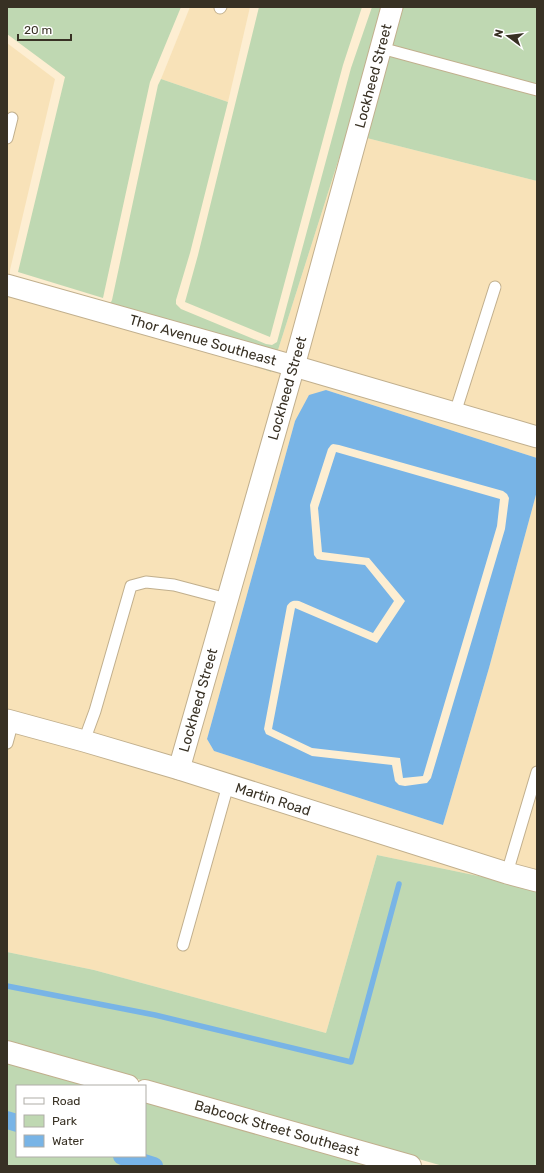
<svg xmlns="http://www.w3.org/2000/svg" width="544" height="1173" viewBox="0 0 544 1173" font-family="Rubik,sans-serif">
  <rect width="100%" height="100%" fill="#fdeed2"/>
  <g fill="#f8e2b8">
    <polygon points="190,7 250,7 228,102 161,79"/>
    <polygon points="7,43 55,79 10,270 10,275 95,304 271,372 347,133 537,181 537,458 326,390 295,421 207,739 214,751 443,825 489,668 537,491 537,888 377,855 326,1033 94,970 7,952"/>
  </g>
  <g fill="#bfd8b2">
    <polygon points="7,7 181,7 150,82 103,298 18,272 65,77 7,34"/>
    <polygon points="259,7 362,7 343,65 270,337 185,302 198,255"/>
    <polygon points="372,7 537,7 537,181 347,133 271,372 95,304 106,305 111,302 112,300 158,85 161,79 228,102 190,253 176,300 176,304 181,309 266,344 272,345 277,342 351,68"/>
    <polygon points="377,855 537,888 537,1166 443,1166 7,1042 7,952 94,970 326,1033"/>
    <polygon points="7,1061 95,1086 17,1086 17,1156 145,1156 145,1100 376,1166 7,1166"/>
  </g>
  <g fill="#78b4e6" fill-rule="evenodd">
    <path d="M326,390L537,458V491L489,668L443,825L214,751L207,739L295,421L309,395ZM333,444L339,445L503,491L507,494L509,498L505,529L431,778L427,783L405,786L399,785L395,781L392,765L312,756L268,735L266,734L264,729L287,606C290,601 293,600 299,601L373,633L394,601L365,565L322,560L317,559L314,555L310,505L328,449L331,445Z"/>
    <polygon points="336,452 500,499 497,526 423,776 403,778 400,758 312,748 272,729 295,608 377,643 405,601 369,558 322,552 318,508"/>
  </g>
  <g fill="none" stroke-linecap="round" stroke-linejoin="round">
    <polyline stroke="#78b4e6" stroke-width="5.5" points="7,986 155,1015 351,1062 399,884"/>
    <g stroke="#78b4e6" stroke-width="18">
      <polyline points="7,1120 17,1123"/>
      <polyline points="122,1156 154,1166"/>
    </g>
    <defs>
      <g id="lane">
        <polyline points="220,8 221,7"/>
        <polyline points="381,48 537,90"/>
        <polyline points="7,138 12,118"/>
        <polyline points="455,413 495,287"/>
        <polyline points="84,741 95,711 131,586 146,582 174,585 227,599"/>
        <polyline points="7,743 13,721"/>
        <polyline points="507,873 537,772"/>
        <polyline points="183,945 228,785"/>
      </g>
      <g id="street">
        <polyline points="7,285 294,366 537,437"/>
        <polyline points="7,720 84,741 179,769 507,873 537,881"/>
        <polyline points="179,769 294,366 392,7"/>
      </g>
      <g id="secondary">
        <polyline points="7,1052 128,1086"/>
        <polyline points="145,1091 410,1166"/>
      </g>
    </defs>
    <use href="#lane" stroke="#c1af8d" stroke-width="13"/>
    <use href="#street" stroke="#c1af8d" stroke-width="23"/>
    <use href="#secondary" stroke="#c1af8d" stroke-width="24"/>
    <use href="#lane" stroke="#fff" stroke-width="11"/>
    <use href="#street" stroke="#fff" stroke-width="21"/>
    <use href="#secondary" stroke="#fff" stroke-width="22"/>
  </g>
  <g text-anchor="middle" stroke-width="3" stroke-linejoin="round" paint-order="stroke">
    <g font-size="14" fill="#383124" stroke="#fff">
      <text transform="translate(373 76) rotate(-75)" y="5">Lockheed Street</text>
      <text transform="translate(203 340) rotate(16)" y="5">Thor Avenue Southeast</text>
      <text transform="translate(287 388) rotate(-74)" y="5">Lockheed Street</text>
      <text transform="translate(198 700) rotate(-74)" y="5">Lockheed Street</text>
      <text transform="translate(273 799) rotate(18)" y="5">Martin Road</text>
      <text transform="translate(277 1128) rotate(16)" y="5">Babcock Street Southeast</text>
    </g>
  </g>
  <rect width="544" height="1173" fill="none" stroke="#383124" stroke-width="16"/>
  <rect x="16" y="1085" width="130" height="72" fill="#ffffff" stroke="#afada7"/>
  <rect x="24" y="1098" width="20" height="6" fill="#ffffff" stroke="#afada7"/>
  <text x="52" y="1105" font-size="12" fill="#383124">Road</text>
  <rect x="24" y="1115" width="20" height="12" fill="#bfd8b2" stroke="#afada7"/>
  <text x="52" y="1125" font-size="12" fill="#383124">Park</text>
  <rect x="24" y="1135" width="20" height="12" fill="#78b4e6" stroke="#afada7"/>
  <text x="52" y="1145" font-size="12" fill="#383124">Water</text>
  <g transform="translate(508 36) rotate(285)" stroke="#ffffff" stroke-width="3" paint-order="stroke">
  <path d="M0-3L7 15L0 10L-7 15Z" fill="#383124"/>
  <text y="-6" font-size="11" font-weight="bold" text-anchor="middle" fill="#383124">N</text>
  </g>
  <path d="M18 34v6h53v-6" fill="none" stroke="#383124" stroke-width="2"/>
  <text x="24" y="34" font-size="12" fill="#383124" stroke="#ffffff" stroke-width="3" paint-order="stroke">20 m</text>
</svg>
